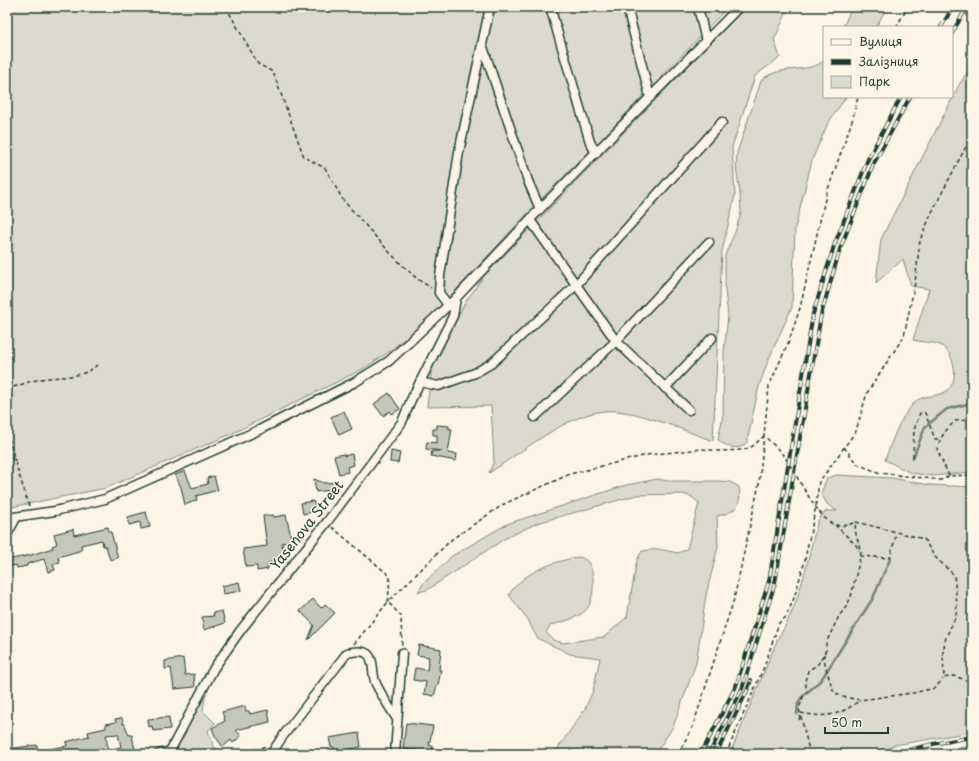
<svg xmlns="http://www.w3.org/2000/svg" width="979" height="761" viewBox="0 0 979 761" font-family="'Playpen Sans',sans-serif">
  <rect width="100%" height="100%" fill="#fcf5e5"/>
  <filter id="ink" filterUnits="userSpaceOnUse"><feTurbulence type="fractalNoise" baseFrequency=".025" numOctaves="2"/><feDisplacementMap in="SourceGraphic" scale="8" xChannelSelector="R" yChannelSelector="G"/><feConvolveMatrix kernelMatrix="1 2 1 2 8 2 1 2 1" color-interpolation-filters="sRGB"/></filter>
  <g filter="url(#ink)">
    <g fill="#dcdacc" stroke="#7e8c80">
      <polygon points="7,7 728,7 595,146 540,200 443,304 439,311 386,354 361,370 231,434 106,488 7,508"/>
      <path d="M746,7H789L774,40L780,57L755,76L732,147L735,195L722,251L713,441C685,431 634,408 604,411C566,415 522,452 489,473L494,461L491,406L427,407L432,365L466,301L484,276Z"/>
      <polygon points="852,7 887,7 876,27 843,27"/>
      <path d="M824,61V97H846L828,123L812,160L795,228L792,307L768,361L759,386L747,442C740,452 726,447 718,440L723,415L724,351L728,316L725,291V255L735,232L741,213L740,193L736,168L737,153L761,81C777,64 808,74 824,61Z"/>
      <path d="M972,65V472L933,476L911,473L885,460C892,441 899,419 914,403C920,395 937,397 945,392C961,383 955,352 940,345C933,342 921,342 913,340L929,289L911,286L903,259L876,283L881,239L959,85Z"/>
      <path d="M837,475L892,478L930,485L972,487V732L895,745L874,754H730L778,638C801,603 807,560 818,520L826,511H837L827,504L821,493L827,478Z"/>
      <path d="M658,479L668,481H720L730,482L739,487C742,507 735,512 717,516L718,547L706,595L696,663L673,727L655,754H554L585,709L593,691L600,658L570,654L537,638L527,618L509,595C522,572 555,561 579,557C582,558 585,559 587,561C596,570 595,603 585,611C577,618 561,623 551,625L546,632L553,640L563,643L604,637L627,617L637,560L642,551L658,549L678,553L687,549L699,503L692,497L683,494L637,495L537,523L504,539L427,590L418,592L423,584L452,556L507,524L626,485Z"/>
      <polygon points="206,690 203,711 215,723 208,731 214,747 227,754 179,754 176,745"/>
      <polygon points="972,746 972,754 936,754 948,749"/>
    </g>
    <g fill="none" stroke-linecap="round" stroke-linejoin="round">
      <g stroke="#758479" stroke-width="2.5">
        <polyline points="913,458 925,427 947,409 972,403"/>
        <polyline points="797,714 798,704 801,698 821,680 873,598 891,557"/>
      </g>
    </g>
    <g fill="#c5c7b9" stroke="#1f3d34" fill-rule="evenodd">
      <polygon points="389,393 400,409 392,414 390,411 383,416 374,404"/>
      <polygon points="344,411 352,429 339,435 331,417"/>
      <polygon points="437,425 449,426 449,429 452,429 448,453 457,454 456,461 431,456 432,451 442,451 426,449 427,442 437,443 437,435 433,435 433,429 437,429"/>
      <polygon points="391,451 400,453 398,463 390,462"/>
      <polygon points="344,454 344,456 352,454 354,465 347,467 348,472 339,474 334,456"/>
      <polygon points="185,471 192,488 208,484 207,478 214,476 218,490 196,496 197,500 185,505 181,487 175,475"/>
      <polygon points="314,479 324,483 338,482 339,490 330,492 330,490 316,492"/>
      <polygon points="313,501 317,511 303,514 301,503"/>
      <polygon points="146,512 150,527 141,529 140,522 129,525 128,517"/>
      <polygon points="273,515 274,517 286,515 292,541 282,543 285,560 268,563 268,569 257,571 257,566 246,567 243,549 267,546 263,516"/>
      <polygon points="108,527 109,532 111,532 118,558 110,560 106,546 103,546 102,540 81,545 82,549 79,551 58,557 60,562 53,564 55,570 48,572 44,559 27,564 27,566 17,568 16,565 7,567 7,560 31,555 53,548 52,546 57,544 54,534 73,529 74,535"/>
      <polygon points="239,582 241,591 223,594 222,586"/>
      <polygon points="313,599 321,608 325,604 335,613 308,640 314,625 300,611"/>
      <polygon points="222,611 225,623 204,630 202,617 214,616 213,613"/>
      <polygon points="419,645 441,649 439,670 441,670 438,685 437,685 434,696 424,694 426,682 413,680 415,668 427,670 429,657 417,655"/>
      <polygon points="183,658 185,675 194,674 195,687 174,689 171,668 165,669 165,661"/>
      <polygon points="245,706 246,711 249,711 250,714 268,710 270,722 236,730 241,736 233,743 231,740 223,747 215,736 212,728 225,721 222,712"/>
      <polygon points="169,717 170,729 153,731 152,726 149,727 148,719"/>
      <path d="M122,718L123,724L124,723L129,735H132L135,750L119,754H102V752L82,754L81,752L43,754V750L67,746L66,742L89,736L88,732L106,728V724L116,722L115,719ZM118,734L121,747L108,750L106,735Z"/>
      <polygon points="406,723 433,726 429,745 433,746 431,754 416,754 417,750 403,749"/>
      <polygon points="359,733 361,747 335,752 334,747 331,747 329,738"/>
      <polygon points="37,745 38,751 23,754 7,754 7,749"/>
    </g>
    <g fill="none" stroke-linecap="round" stroke-linejoin="round">
      <defs>
        <g id="minor">
          <polyline points="550,7 590,142 596,153"/>
          <polyline points="627,7 650,97"/>
          <polyline points="698,7 706,41"/>
          <polyline points="482,44 528,181 540,209"/>
          <polyline points="530,220 616,341 689,410"/>
          <polyline points="449,306 439,293 440,276 459,152 490,7"/>
          <polyline points="420,382 438,386 475,373 492,363 576,285 722,122"/>
          <polyline points="665,388 712,338"/>
          <polyline points="535,417 616,341 709,242"/>
          <polyline points="7,518 55,511 105,499 259,430 355,382 389,361 456,298 540,209 739,7"/>
          <polyline points="7,535 16,518"/>
          <polyline points="159,754 170,751 214,668 240,631 327,522 402,422 411,400 453,316 456,298"/>
          <path d="M271,754L283,736L347,653C380,645 369,668 376,684C382,696 390,708 397,719"/>
          <polyline points="395,754 402,653"/>
        </g>
      </defs>
      <use href="#minor" stroke="#1f3d34" stroke-width="11"/>
      <g stroke="#1f3d34" stroke-width="1.5" stroke-dasharray="4 3" stroke-linecap="butt">
        <polyline points="226,7 258,64 273,72 304,157 325,168 343,200 392,255 416,278 431,288"/>
        <polyline points="896,27 908,7"/>
        <path d="M7,389C18,386 29,381 41,379C59,376 84,379 98,364"/>
        <polyline points="7,432 15,461"/>
        <polyline points="844,447 857,464 880,473 941,480 949,476 972,475"/>
        <polyline points="7,451 15,462 29,506"/>
        <polyline points="913,457 914,430 920,413 925,413 935,439 940,439"/>
        <path d="M949,476L937,449C940,437 946,430 955,421L972,420"/>
        <polyline points="835,525 856,545 859,551"/>
        <path d="M332,527L390,576L388,602L452,539L504,504L570,474L647,455L702,449L719,451L744,450L753,446L764,436C771,442 778,449 784,456C795,471 818,520 835,525C843,527 850,524 856,522L924,539L934,556L954,575L957,605L956,616L946,637L943,652L944,678L954,676L972,682"/>
        <polyline points="860,556 890,558 896,535"/>
        <polyline points="354,644 388,602 401,616 402,646"/>
        <path d="M824,654C824,665 830,681 834,692L843,697L860,700L913,693L935,688L943,679"/>
        <path d="M799,720L801,713C825,718 840,716 860,700"/>
        <polyline points="234,754 262,748 267,745"/>
        <polyline points="678,754 693,726 734,599 759,484 769,386 789,341 800,308 826,195 852,121 858,97"/>
        <polyline points="726,754 764,667 779,623 786,617 794,598 804,564 816,506 819,482 856,431 867,393 904,336 915,283 920,240 933,210 972,135"/>
        <polyline points="810,754 799,709 803,697 807,692 805,681 808,671 818,664 826,650 826,643 839,616 846,607 851,597 861,553 855,530 856,522"/>
      </g>
      <use href="#minor" stroke="#fcf5e5" stroke-width="8"/>
      <defs>
        <g id="rail">
          <polyline points="941,27 953,7"/>
          <polyline points="952,33 967,7"/>
          <polyline points="701,754 736,686 769,581 813,314 834,246 868,159 901,97"/>
          <polyline points="709,754 742,689 775,583 821,315 840,249 874,163 910,97"/>
          <polyline points="716,754 747,691 751,680"/>
          <polyline points="893,754 933,744 972,737"/>
        </g>
      </defs>
      <use href="#rail" stroke="#1f3d34" stroke-width="4"/>
      <use href="#rail" stroke="#fcf5e5" stroke-width="2.5" stroke-dasharray="8" stroke-linecap="butt"/>
    </g>
  </g>
  <g text-anchor="middle" stroke-width="3" stroke-linejoin="round" paint-order="stroke">
    <g font-size="14" fill="#1f3d34" stroke="#fcf5e5">
      <text transform="translate(307 525) rotate(-52)" y="5">Yasenova Street</text>
    </g>
  </g>
  <rect width="979" height="761" fill="none" stroke="#fcf5e5" stroke-width="24"/>
  <rect x="12" y="12" width="955" height="737" fill="none" stroke="#1f3d34" stroke-width="1.5" filter="url(#ink)"/>
  <rect x="823" y="26" width="130" height="72" fill="#fcf5e5" stroke="#a4ab9e"/>
  <rect x="831" y="39" width="20" height="6" fill="#fcf5e5" stroke="#a4ab9e"/>
  <text x="859" y="46" font-size="12" fill="#1f3d34">Вулиця</text>
  <rect x="831" y="59" width="20" height="6" fill="#1f3d34" stroke="#a4ab9e"/>
  <text x="859" y="66" font-size="12" fill="#1f3d34">Залізниця</text>
  <rect x="831" y="76" width="20" height="12" fill="#dcdacc" stroke="#a4ab9e"/>
  <text x="859" y="86" font-size="12" fill="#1f3d34">Парк</text>
  <path d="M825 727v6h63v-6" fill="none" stroke="#1f3d34" stroke-width="2"/>
  <text x="831" y="727" font-size="12" fill="#1f3d34" stroke="#fcf5e5" stroke-width="3" paint-order="stroke">50 m</text>
</svg>
